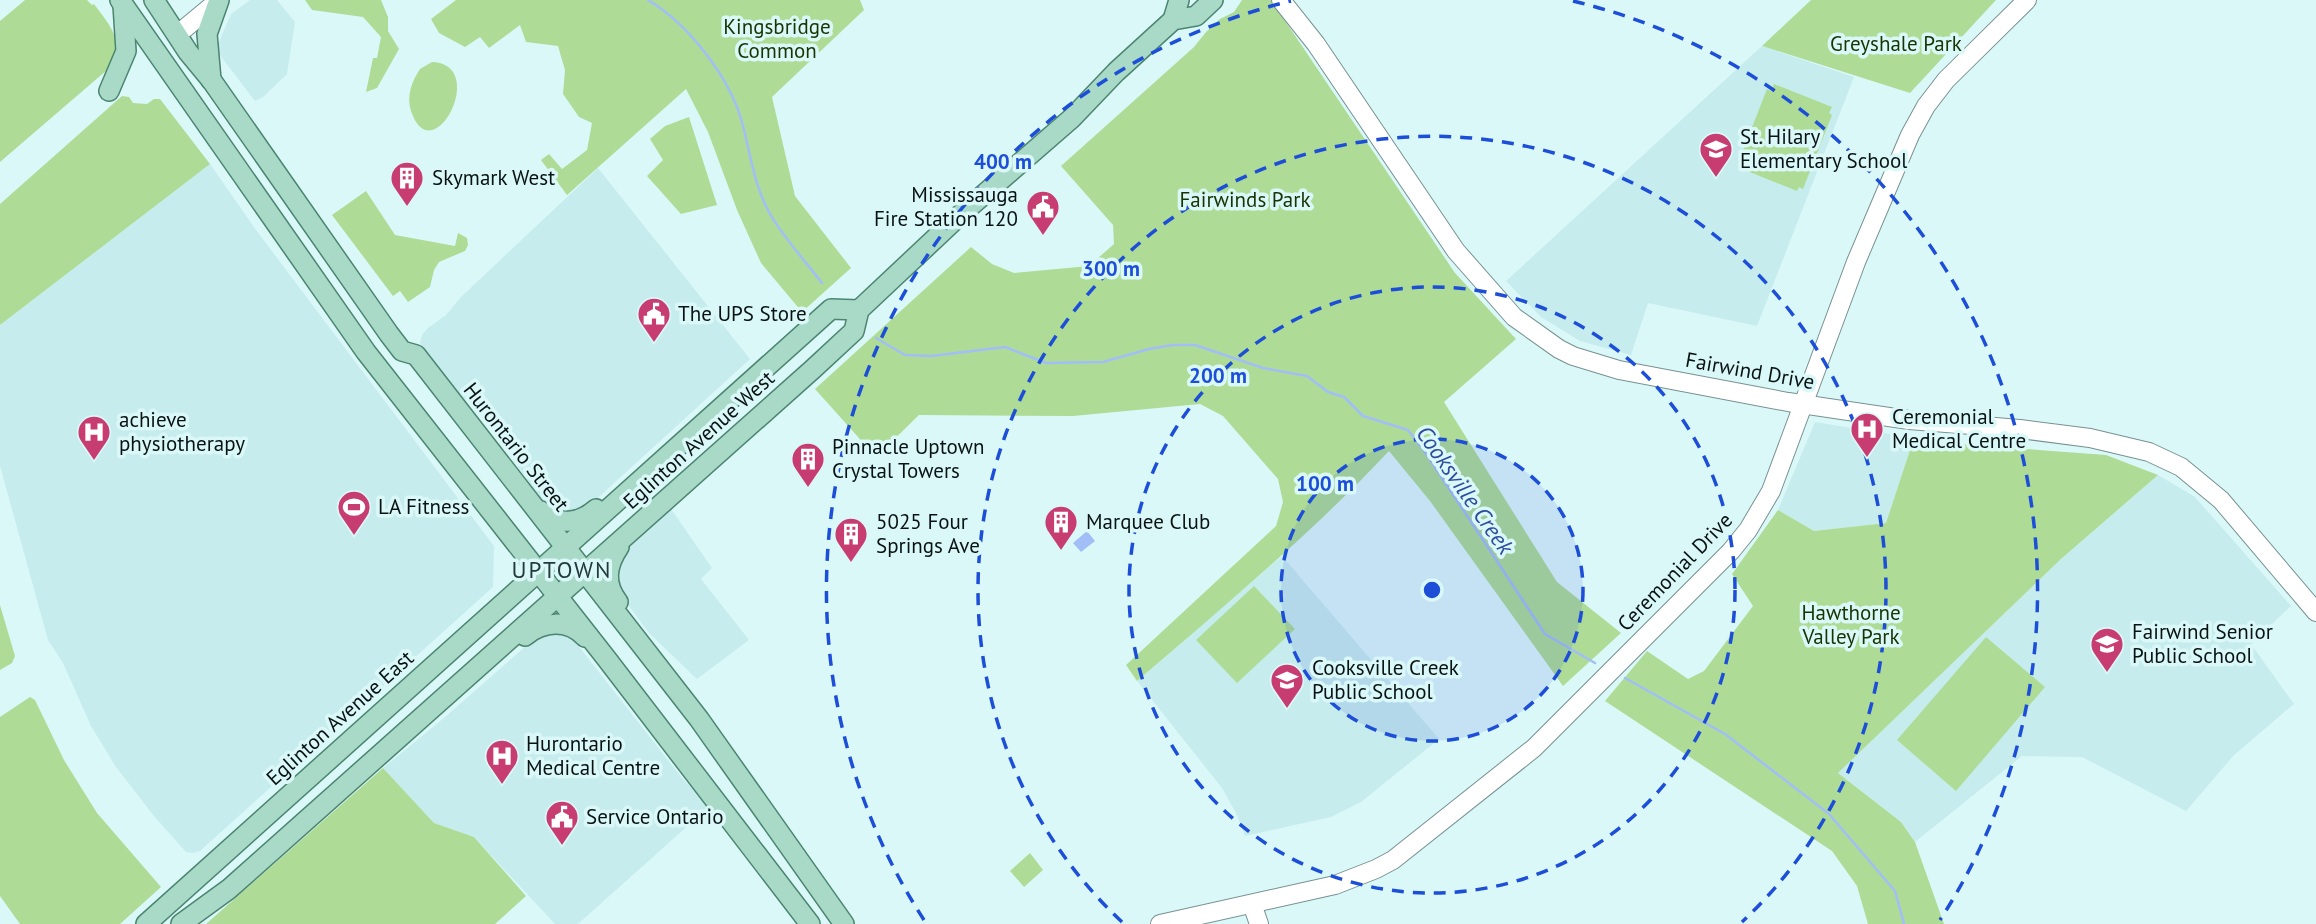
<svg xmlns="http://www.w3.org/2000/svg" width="2316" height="924" viewBox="0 0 2316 924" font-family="'PT Sans',sans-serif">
  <rect width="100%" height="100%" fill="#dbf8f9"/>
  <g fill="#c6eced">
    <polygon points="250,0 277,0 295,22 287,74 263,97 255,101 219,54 218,44 231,14"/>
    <polygon points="1762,46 1854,77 1757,326 1648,303 1631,355 1580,341 1541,317 1506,281"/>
    <polygon points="210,164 256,230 494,546 493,587 200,851 193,853 186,852 154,816 116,767 91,726 63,663 48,640 0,466 0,325"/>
    <polygon points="598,168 750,359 589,506 560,512 544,503 481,415 453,387 420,343 422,335 428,328 446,315 461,297"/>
    <polygon points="1815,422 1914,438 1886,523 1814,531 1778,510"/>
    <polygon points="2158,475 2195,497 2291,606 2251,644 2294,704 2234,755 2186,811 2082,757 2022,756 1915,842 1901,822 1838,773 2061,559"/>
    <polygon points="671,509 712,568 701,579 749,640 697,679 649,633 623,598 617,572 627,549"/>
    <polygon points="1282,556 1439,739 1361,802 1331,817 1245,836 1236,813 1222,788 1137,681"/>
    <polygon points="549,633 570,636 573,639 682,778 710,806 578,924 555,924 474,837 434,823 383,768 444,718 535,638"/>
  </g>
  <g fill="#aedc96">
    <path d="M25,0H87L92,5L94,4C111,27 127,43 107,70L0,162V21Z"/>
    <polygon points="305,0 381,0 388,17 388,31 399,49 377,88 366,92 373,58 377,58 381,37 363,17 312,10"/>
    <polygon points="456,0 860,0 864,10 772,97 795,196 851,268 802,312 761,263 737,210 708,132 686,89 567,195 541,160 549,154 562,169 587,150 592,123 579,117 563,94 565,70 558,46 526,42 520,25 489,48 480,37 465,47 439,33 431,19"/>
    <path d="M1242,0H1271L1455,273L1516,339L1444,402L1557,582L1621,633L1563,686L1430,501L1389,451C1311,534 1223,607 1137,681L1126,665L1276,526L1283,502L1278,479L1223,416L1200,404L1073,416L919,415L876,457L815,389L971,247L992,264L1014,273L1089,266L1114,244L1113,225L1061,166L1194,47L1206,32L1220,19L1234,12Z"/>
    <polygon points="1811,0 1996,0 1910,93 1762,46"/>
    <path d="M432,62C490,64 432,174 411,111C406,96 412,81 420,69Z"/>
    <polygon points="1774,84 1832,107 1829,113 1832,115 1803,189 1799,187 1797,191 1740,168 1741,164 1738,163 1767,89 1771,91"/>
    <polygon points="122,96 129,97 133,103 147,104 154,99 160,99 210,164 0,325 0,204"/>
    <polygon points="689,117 717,205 681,214 647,176 663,160 650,139 665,126"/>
    <polygon points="366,191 395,235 455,246 458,233 467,238 468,245 465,251 439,262 434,270 430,287 408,302 400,291 393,296 332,215"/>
    <polygon points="1914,438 1948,443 2106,455 2158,475 2061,559 1838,773 1901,822 1915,842 1944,924 1868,924 1857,886 1832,851 1605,701 1647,651 1688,679 1704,671 1753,606 1732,574 1778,510 1814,531 1886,523"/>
    <polygon points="1254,586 1295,629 1237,683 1196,640"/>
    <polygon points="0,605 15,656 12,663 0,670"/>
    <polygon points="1986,637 2045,687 1956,791 1897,740"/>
    <polygon points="30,697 35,700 64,760 97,813 161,887 120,924 20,924 0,896 0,717"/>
    <polygon points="383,768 434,823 474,837 526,896 495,924 206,924"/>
    <polygon points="1030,853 1043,870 1024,887 1010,871"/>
  </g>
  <polygon fill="#a2bef7" points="1087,531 1095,541 1081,552 1073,543"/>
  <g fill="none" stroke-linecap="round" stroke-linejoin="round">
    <g stroke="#a2bef7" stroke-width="2.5">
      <path d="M648,0C688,24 729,76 742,122C750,152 754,186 770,214C784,238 805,261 822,283"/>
      <polyline points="876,338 905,355 931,356 1005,347 1046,363 1103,362 1149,349 1172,345 1195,345 1263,368 1307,376 1328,392 1344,397 1363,416 1408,430 1425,452 1545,634 1595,663"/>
      <polyline points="1625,678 1725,734 1829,814 1895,891 1904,924"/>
    </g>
    <defs>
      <g id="secondary">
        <polyline points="1281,0 1316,44 1456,251 1514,317 1559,349 1573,356 1619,370 1788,402 1909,420 2020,429 2090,438 2149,452 2181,467 2221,500 2316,612"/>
        <polyline points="178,34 219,0"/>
        <polyline points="1252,904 1259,924"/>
        <polyline points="1160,924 1335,885 1376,869 1393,860 1534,748 1731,551 1748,530 1771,491 1856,262 1910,135 1926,106 1946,80 2027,0"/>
      </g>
      <g id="primary">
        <polyline points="120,0 366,352 606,658 810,924"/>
        <polyline points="154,0 188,52 212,81 389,334 402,351 416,355 699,719 844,924"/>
        <polyline points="1173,20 1179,0"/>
        <polyline points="211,80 207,34 219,0"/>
        <polyline points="109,91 126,51 123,5"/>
        <path d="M541,511C558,526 579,524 596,509"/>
        <path d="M618,602C604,584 606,566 619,547"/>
        <path d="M525,636C543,621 568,619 585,637"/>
        <polyline points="146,924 831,309 859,310"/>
        <polyline points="181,924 229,889 813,369 854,331 859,310 959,216 1072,118 1116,72 1173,20 1196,16 1213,0"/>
      </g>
    </defs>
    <use href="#secondary" stroke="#779192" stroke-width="20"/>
    <use href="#primary" stroke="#4b8570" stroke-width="22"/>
    <use href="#secondary" stroke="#fff" stroke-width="18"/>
    <use href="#primary" stroke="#a8dac7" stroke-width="19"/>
  </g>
  <circle cx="1432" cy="590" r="151" fill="#1d4ed8" fill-opacity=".12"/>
  <g fill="none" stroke="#1d4ed8" stroke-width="3.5" stroke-dasharray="12 9">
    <circle cx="1432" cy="590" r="151"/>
    <circle cx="1432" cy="590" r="303"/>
    <path d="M1122 922A454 454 0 1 1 1742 922"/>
    <path d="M924 920A606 606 0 0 1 1291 1M1573 1A606 606 0 0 1 1940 920"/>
  </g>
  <defs>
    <symbol id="school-pin" viewBox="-11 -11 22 30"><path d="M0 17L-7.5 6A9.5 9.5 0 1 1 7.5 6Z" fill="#c83d71" stroke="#dbf8f9"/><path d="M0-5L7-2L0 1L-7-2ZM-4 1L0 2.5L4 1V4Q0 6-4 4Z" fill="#fff"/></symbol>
    <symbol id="building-pin" viewBox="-11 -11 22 30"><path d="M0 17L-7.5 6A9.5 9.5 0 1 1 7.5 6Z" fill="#c83d71" stroke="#dbf8f9"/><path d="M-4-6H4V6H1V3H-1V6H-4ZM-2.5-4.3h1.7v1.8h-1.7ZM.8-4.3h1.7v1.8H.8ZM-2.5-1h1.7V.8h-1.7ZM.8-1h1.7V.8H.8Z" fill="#fff"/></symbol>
    <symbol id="civic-pin" viewBox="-11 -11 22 30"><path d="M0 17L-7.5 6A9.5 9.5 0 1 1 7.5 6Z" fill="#c83d71" stroke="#dbf8f9"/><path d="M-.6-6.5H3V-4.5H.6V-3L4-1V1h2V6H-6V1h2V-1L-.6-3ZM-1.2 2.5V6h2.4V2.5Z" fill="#fff"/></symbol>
    <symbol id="hospital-pin" viewBox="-11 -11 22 30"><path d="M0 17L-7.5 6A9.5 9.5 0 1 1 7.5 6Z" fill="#c83d71" stroke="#dbf8f9"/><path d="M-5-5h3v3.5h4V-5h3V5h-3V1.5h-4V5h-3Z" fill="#fff"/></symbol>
    <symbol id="stadium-pin" viewBox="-11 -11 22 30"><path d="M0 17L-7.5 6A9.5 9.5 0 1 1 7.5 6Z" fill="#c83d71" stroke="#dbf8f9"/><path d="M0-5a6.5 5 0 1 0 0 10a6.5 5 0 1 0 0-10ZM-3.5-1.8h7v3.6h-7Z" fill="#fff"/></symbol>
  </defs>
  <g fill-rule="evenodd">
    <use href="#school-pin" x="1697" y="130" width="38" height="52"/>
    <use href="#building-pin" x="388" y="159" width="38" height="52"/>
    <use href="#civic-pin" x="1024" y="188" width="38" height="52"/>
    <use href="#civic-pin" x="635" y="295" width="38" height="52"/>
    <use href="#hospital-pin" x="1848" y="410" width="38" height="52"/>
    <use href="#hospital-pin" x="75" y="413" width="38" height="52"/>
    <use href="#building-pin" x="789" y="440" width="38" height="52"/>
    <use href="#stadium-pin" x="335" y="488" width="38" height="52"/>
    <use href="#building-pin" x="1042" y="503" width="38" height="52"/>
    <use href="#building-pin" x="832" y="515" width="38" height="52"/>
    <use href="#school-pin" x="2088" y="625" width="38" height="52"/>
    <use href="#school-pin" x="1268" y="661" width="38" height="52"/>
    <use href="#hospital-pin" x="483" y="737" width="38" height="52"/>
    <use href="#civic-pin" x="543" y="798" width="38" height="52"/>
  </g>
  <g text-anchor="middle" stroke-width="7" stroke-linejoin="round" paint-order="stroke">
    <g font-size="21" fill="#173402" stroke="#dbf8f9">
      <text x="777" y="34">Kingsbridge<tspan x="777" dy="24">Common</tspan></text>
      <text x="1896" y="51">Greyshale Park</text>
      <text x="1245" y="207">Fairwinds Park</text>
      <text x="1851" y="620">Hawthorne<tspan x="1851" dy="24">Valley Park</tspan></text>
    </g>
    <g font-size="21" fill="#091314" stroke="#dbf8f9" text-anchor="start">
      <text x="1740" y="144">St. Hilary<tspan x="1740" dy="24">Elementary School</tspan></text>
      <text x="432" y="185">Skymark West</text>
      <text x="1018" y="202" text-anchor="end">Mississauga<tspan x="1018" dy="24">Fire Station 120</tspan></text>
      <text x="678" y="321">The UPS Store</text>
      <text x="1892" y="424">Ceremonial<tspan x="1892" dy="24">Medical Centre</tspan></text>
      <text x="119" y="427">achieve<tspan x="119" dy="24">physiotherapy</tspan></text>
      <text x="832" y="454">Pinnacle Uptown<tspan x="832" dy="24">Crystal Towers</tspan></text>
      <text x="378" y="514">LA Fitness</text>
      <text x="876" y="529">5025 Four<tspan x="876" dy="24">Springs Ave</tspan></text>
      <text x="1086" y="529">Marquee Club</text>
      <text x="2132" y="639">Fairwind Senior<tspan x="2132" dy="24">Public School</tspan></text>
      <text x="1312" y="675">Cooksville Creek<tspan x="1312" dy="24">Public School</tspan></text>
      <text x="526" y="751">Hurontario<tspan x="526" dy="24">Medical Centre</tspan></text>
      <text x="586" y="824">Service Ontario</text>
    </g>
    <g font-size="21" fill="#091314" stroke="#dbf8f9">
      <text transform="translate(1750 371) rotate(10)" y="7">Fairwind Drive</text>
      <text transform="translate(699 440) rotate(-42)" y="7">Eglinton Avenue West</text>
      <text transform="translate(516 447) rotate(52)" y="7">Hurontario Street</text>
      <text transform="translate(1675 572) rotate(-46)" y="7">Ceremonial Drive</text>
      <text transform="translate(340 718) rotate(-42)" y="7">Eglinton Avenue East</text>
    </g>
    <g font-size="23" font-style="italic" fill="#2c4d9f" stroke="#dbf8f9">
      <text transform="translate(1465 490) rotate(55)" y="8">Cooksville Creek</text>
    </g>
    <g font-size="23" letter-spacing="2" fill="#233a3b" stroke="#dbf8f9">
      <text x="562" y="578">UPTOWN</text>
    </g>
  </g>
  <circle cx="1432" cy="590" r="10" fill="#1d4ed8" stroke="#dbf8f9" stroke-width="3.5"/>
  <g font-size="21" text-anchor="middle" font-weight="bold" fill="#1d4ed8" stroke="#dbf8f9" stroke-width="7" stroke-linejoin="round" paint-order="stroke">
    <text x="1003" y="169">400 m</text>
    <text x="1111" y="276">300 m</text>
    <text x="1218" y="383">200 m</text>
    <text x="1325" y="491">100 m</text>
  </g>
</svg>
